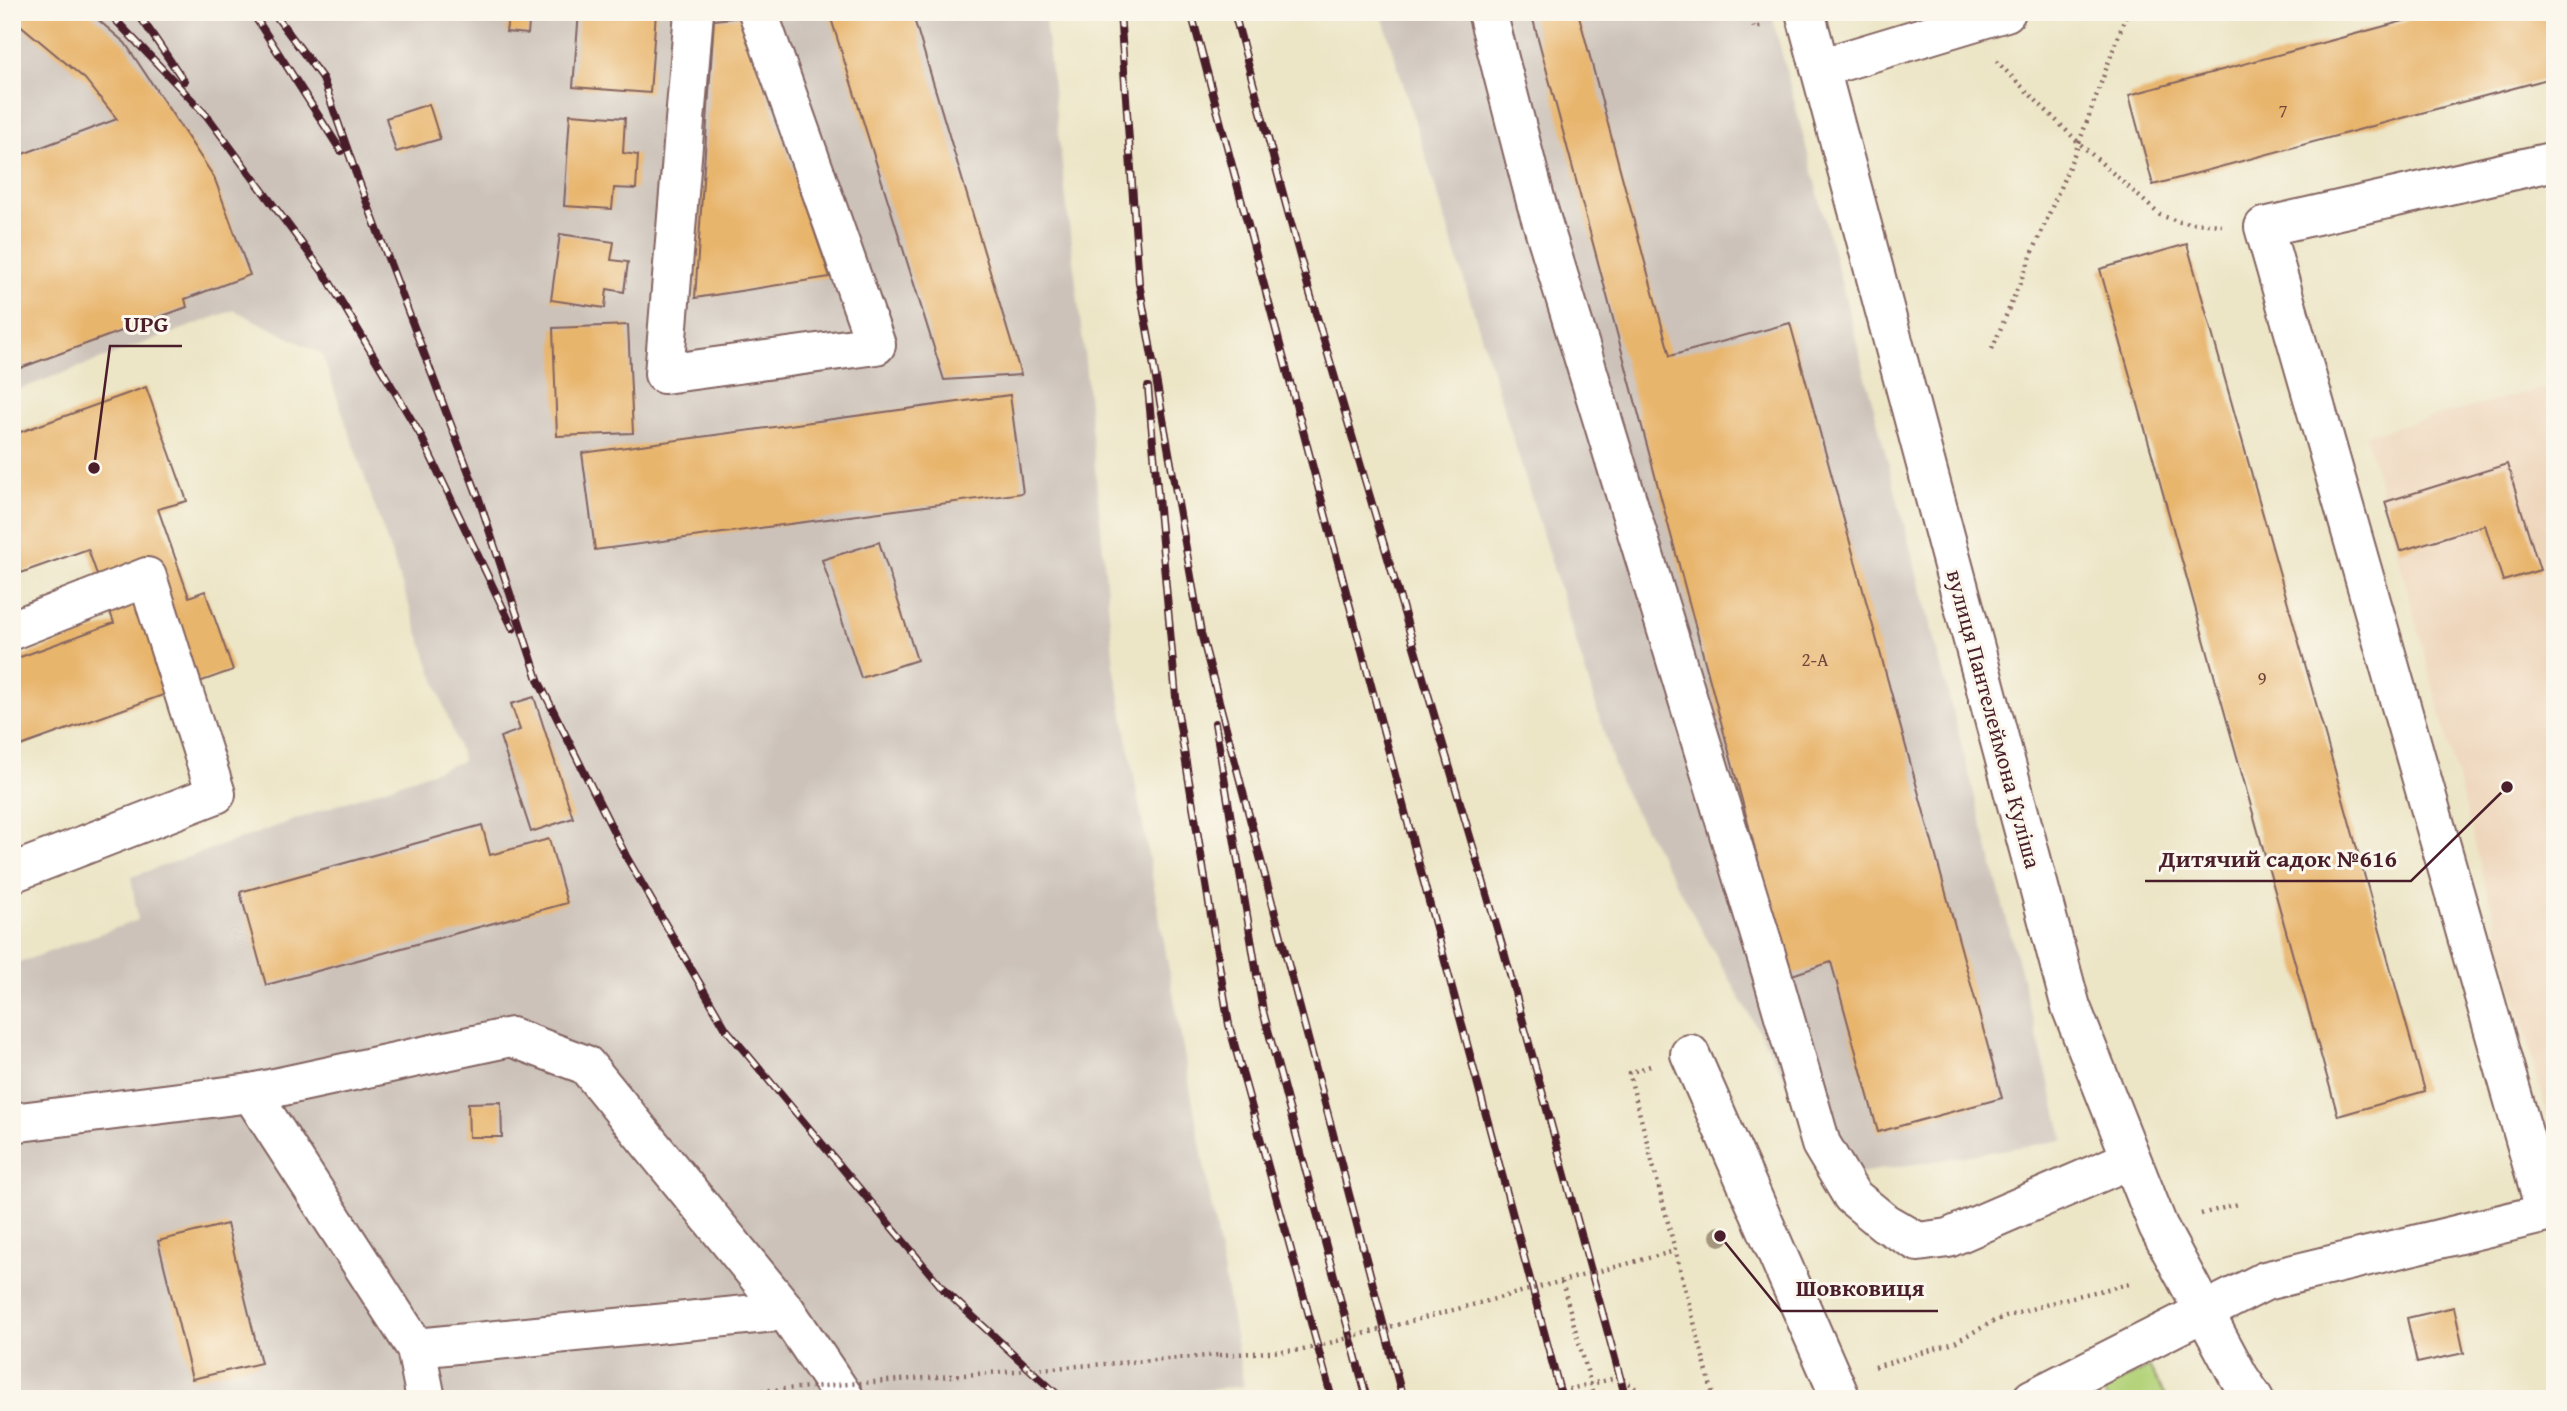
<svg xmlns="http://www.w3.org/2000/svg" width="2567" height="1411" viewBox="0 0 2567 1411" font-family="'Gentium Book Plus',serif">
  <rect width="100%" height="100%" fill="#fbf7ec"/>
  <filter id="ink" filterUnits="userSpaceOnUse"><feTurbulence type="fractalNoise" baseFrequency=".0143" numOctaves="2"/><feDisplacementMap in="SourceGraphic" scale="14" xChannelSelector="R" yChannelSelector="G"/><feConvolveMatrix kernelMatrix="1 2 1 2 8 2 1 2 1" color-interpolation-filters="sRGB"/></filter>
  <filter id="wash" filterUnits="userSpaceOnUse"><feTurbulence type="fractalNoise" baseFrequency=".00686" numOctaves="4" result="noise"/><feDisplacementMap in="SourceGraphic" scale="28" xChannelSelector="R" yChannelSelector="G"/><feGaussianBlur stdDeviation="1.57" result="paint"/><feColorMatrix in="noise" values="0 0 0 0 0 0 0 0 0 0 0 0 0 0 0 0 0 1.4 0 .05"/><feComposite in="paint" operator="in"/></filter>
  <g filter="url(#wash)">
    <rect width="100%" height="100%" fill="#ece5c6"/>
    <polygon fill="#eed6bb" points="2555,385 2555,1140 2554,1140 2366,435"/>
    <g fill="#ccc2b9">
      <polygon points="12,12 1044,12 1084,352 1114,665 1244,1386 1113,1399 12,1399 12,965 138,920 131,877 463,761 322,354 234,310 12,392"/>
      <polygon points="1381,12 1771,12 2064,1140 1840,1176 1620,784"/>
    </g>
    <polygon fill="#b4d37a" stroke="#7f7952" stroke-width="2" points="2149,1367 2167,1399 2107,1399 2103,1390"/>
    <g id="blocks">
      <g fill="#e8b56d">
        <polygon points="12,12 89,12 125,43 214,177 250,275 185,299 187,307 12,371 12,194 19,192 12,173 12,158 117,119 85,79 12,18"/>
        <polygon points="509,12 530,12 528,34 506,32"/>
        <polygon points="579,12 656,12 650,93 573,87"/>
        <polygon points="829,12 912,12 1021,375 944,380"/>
        <polygon points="1531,12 1578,12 1670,356 1790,323 2002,1098 1878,1132 1831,962 1789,976"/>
        <polygon points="2437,12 2555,12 2555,77 2153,185 2129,95"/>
        <polygon points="741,17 830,277 695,298 714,20"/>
        <polygon points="429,104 440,139 396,152 386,118"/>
        <polygon points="570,114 625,118 623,153 638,155 636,189 614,188 612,209 564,206"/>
        <polygon points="560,234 614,242 611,260 628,262 624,292 607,289 605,308 551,300"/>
        <polygon points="2187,244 2425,1091 2338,1116 2100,269"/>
        <polygon points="628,325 633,433 557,436 553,328"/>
        <polygon points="146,387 187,501 158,509 189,597 205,591 233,670 12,749 12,660 114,623 88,549 12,576 12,435"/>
        <polygon points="1010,395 1023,493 595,550 582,453"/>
        <polygon points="2507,464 2540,570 2503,581 2485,525 2400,551 2385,502"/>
        <polygon points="879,542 917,660 861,678 822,560"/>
        <polygon points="534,697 573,818 531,832 500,737 520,730 511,704"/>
        <polygon points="482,825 490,855 549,839 567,903 266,985 240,892"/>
        <polygon points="501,1102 502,1137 469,1137 468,1103"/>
        <polygon points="227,1224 261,1363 192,1379 158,1241"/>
        <polygon points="2454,1307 2464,1353 2417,1363 2407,1318"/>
      </g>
    </g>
  </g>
  <g filter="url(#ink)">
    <use href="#blocks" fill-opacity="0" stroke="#836461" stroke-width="2"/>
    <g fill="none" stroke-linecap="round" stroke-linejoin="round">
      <defs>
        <g id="minor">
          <polyline points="694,12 664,374 876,345 758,12"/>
          <polyline points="1487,12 1536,202 1771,971 1821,1144 1852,1196 1885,1223 1918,1242 1948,1238 2131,1159"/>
          <polyline points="1805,12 2071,1007 2158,1226 2239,1377 2254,1399"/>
          <polyline points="1820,68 2006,12"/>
          <polyline points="12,630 147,577 216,794 12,873"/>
          <polyline points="1690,1054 1841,1399"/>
          <polyline points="251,1093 416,1348 426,1399"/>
          <polyline points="12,1123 251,1093 511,1037 586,1065 786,1311 845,1399"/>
          <polyline points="2546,1213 2264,227 2555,161"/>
          <polyline points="416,1348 786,1311"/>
          <polyline points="2032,1399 2265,1281 2555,1211"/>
        </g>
      </defs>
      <use href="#minor" stroke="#836461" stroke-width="42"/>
      <g stroke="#836461" stroke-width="4.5" stroke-dasharray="2 5" stroke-linecap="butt">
        <polyline points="1750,12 1754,28 1765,26"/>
        <polyline points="1996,61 2079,143 2160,215 2180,222 2222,225"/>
        <polyline points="1992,349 2079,143 2127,12"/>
        <polyline points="1650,1066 1629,1073 1714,1399"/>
        <polyline points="2201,1214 2238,1204"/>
        <polyline points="1562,1282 1595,1399"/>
        <polyline points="1219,1355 1303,1350"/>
        <polyline points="1875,1367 1951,1344 1996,1320 2064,1299 2129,1284"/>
        <polyline points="1528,1399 1620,1377 1650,1399"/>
        <polyline points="1773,1399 1793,1393"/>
      </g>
      <use href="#minor" stroke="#fff" stroke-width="38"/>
      <defs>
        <g id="rail">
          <polyline points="108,12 207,116 326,276 420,434 513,629"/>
          <polyline points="137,12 184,81"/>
          <polyline points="252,12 341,151"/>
          <polyline points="273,12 323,79 355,171 479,499 539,682 627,858 726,1029 945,1291 1062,1399"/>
          <polyline points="1120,12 1139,283 1201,633 1403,1399"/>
          <polyline points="1191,12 1562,1399"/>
          <polyline points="1234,12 1309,290 1504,952 1626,1399"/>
          <polyline points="1148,387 1177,708 1229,1025 1332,1399"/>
          <polyline points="1215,723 1263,1011 1367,1399"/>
        </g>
      </defs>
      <use href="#rail" stroke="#4a1f2b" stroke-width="8"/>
      <use href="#rail" stroke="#fbf7ec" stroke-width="5" stroke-dasharray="16" stroke-linecap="butt"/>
      <g stroke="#836461" stroke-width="4.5" stroke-dasharray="2 5" stroke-linecap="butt">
        <polyline points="1303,1350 1675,1251"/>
        <polyline points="657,1399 1219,1355"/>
      </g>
    </g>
    <circle fill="#a4967e" cx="1720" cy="1236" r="10"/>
  </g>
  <g text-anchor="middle" stroke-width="6" stroke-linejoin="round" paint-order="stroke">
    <g font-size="19" fill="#72443c">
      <text x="2283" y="117">7</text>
      <text x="1815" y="666">2-А</text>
      <text x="2262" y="685">9</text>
    </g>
    <g font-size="23" fill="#4a1f2b" stroke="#fbf7ec">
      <text transform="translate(1994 719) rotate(75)" y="8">вулиця Пантелеймона Куліша</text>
    </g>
  </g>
  <path fill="none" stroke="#4a1f2b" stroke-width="2.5" d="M94 468L110 346H182M2507 787L2411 881H2145M1720 1236L1781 1311H1938"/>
  <g fill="#4a1f2b" stroke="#fbf7ec" stroke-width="2.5">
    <circle cx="94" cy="468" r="7"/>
    <circle cx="2507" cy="787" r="7"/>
    <circle cx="1720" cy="1236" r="7"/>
  </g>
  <g font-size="24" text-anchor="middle" font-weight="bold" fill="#4a1f2b" stroke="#fbf7ec" stroke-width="6" stroke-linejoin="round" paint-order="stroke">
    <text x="146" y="332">UPG</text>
    <text x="2278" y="867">Дитячий садок №616</text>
    <text x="1860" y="1296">Шовковиця</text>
  </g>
  <rect width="2567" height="1411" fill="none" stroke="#fbf7ec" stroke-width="42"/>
</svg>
